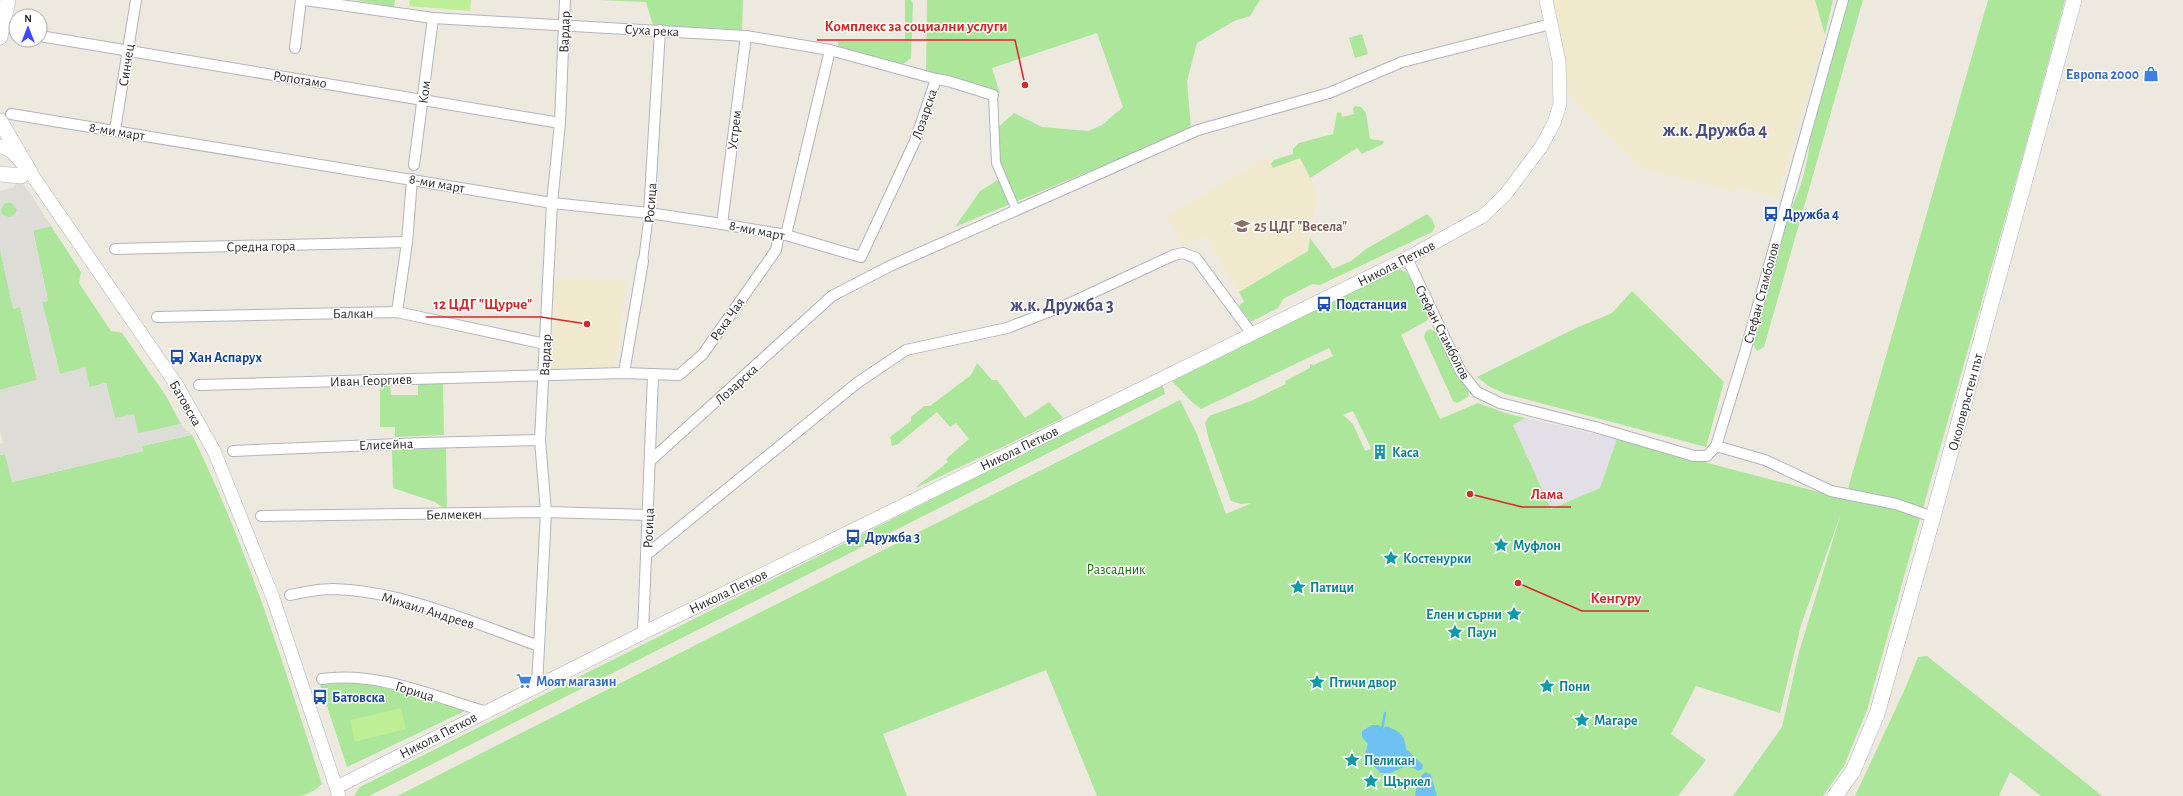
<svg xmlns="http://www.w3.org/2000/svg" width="2183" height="796" viewBox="0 0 2183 796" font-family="'Alegreya Sans',sans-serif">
  <rect width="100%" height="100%" fill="#eee9df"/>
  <polygon fill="#e2dfe7" points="1525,418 1617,439 1600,488 1551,509 1513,424"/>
  <g fill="#f0e9ce">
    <polygon points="1553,0 1815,0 1825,35 1777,197 1738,187 1736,192 1640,168 1567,93 1566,60"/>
    <polygon points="1267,157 1273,168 1300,157 1317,192 1308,251 1239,292 1206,236 1184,246 1167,216"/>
    <polygon points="555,278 627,281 614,368 551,369"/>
  </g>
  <g fill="#abe69a" fill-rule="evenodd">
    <polygon points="355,0 395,0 394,7"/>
    <polygon points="597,0 743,0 742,30 653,25 646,2"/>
    <polygon points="905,0 911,0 913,4 911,58 902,65 838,47 838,41 905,41"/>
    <polygon points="927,0 1260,0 1250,16 1234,21 1197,43 1187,81 1191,129 955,227 980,191 1006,175 999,157 997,128 1014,113 1042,127 1088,131 1102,125 1123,107 1097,33 992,68 1000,93 926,72"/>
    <polygon points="1815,0 1833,0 1825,35"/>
    <path d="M1849,0H1863L1764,347L1757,351L1753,344L1790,211C1801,188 1808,164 1810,138Z"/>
    <path d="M1988,0H2065L2021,163L1920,519L1867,710L1844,766L1823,796H1733L1782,727L1799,652L1841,513L1801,625L1780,713L1696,686L1671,734L1706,760L1678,796H1097L1046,670L883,734L907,796H397L1180,400L1197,434L1226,514L1252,503L1241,504L1231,501L1209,440L1205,423L1209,416L1251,401L1286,384L1285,381L1310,368V364L1314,365L1333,356L1329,348L1201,409L1193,403L1172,381L1397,269L1406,272L1410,277L1428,315V320L1401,335L1440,419L1478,403L1505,413L1525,418L1513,425L1551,509L1600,488L1617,439L1845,499ZM1353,411L1371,448V449L1365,451L1353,424L1343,415Z"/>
    <polygon points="1362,34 1368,54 1355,58 1349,38"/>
    <polygon points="1355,106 1361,107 1366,113 1370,139 1384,141 1383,144 1362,154 1357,148 1310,178 1300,158 1273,168 1271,164 1274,160 1293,154 1293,149 1299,143 1333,134 1337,113 1341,112 1342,117 1354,114 1353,109"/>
    <circle cx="9" cy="210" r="8"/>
    <polygon points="1427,214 1432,219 1435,227 1432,232 1320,285 1312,284 1283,299 1278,308 1251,322 1239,306 1244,301 1239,292 1308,251 1310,238 1333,269 1351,261 1366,249"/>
    <polygon points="51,226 81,272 79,283 111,331 122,333 166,396 181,424 138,434 115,419 106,383 90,387 60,374 42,302 48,301 33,230"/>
    <polygon points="0,249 13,308 20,307 37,380 0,390"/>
    <polygon points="1632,291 1724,382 1706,447 1506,394 1490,387 1477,377 1576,328 1612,313"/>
    <polygon points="1430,329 1437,332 1452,365 1469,391 1468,397 1457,403 1453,401 1424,337 1426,331"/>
    <polygon points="977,363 992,380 997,380 1025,418 1049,402 1063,418 918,487 916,487 948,462 946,459 969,439 956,423 950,427 937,412 898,444 892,446 890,437 911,421 911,417 924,406 930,406 971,375"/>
    <polygon points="443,383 444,435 395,437 395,427 380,427 380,385 390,384 391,395 418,395 418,384"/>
    <polygon points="1159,385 1163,386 1165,394 369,796 354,796 360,787"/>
    <path d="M192,435C247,546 284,666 322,784L315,790L302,796H0V455L5,454L13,482L143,451L142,446Z"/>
    <polygon points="446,448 447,510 435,502 393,488 392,450"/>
    <polygon points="1927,656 2081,779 2102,796 2041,796 2010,772 1999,796 1855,796 1904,691 1918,657"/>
    <polygon points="362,682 469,709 347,767 320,685"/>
  </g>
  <g fill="#beee95">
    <polygon points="410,0 471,0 470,11 409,6"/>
    <polygon points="401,708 406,729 355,742 350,720"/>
  </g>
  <path fill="#dedcd6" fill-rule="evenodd" d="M19,181L25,186L51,226L33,231L48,301L42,302L60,374L85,367L90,387L106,383L115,418L134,414L138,433L181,424L192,435L142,446L143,451L12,482L5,454L0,455V444L3,443L0,431V390L37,380L20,307L13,309L0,249V191L12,188ZM9,202L14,205L17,210L14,215L9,217L3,215L1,210L5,203Z"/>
  <g fill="#6fc1f3">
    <path d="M1372,725H1379L1383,729L1386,726C1400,732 1405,734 1406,749L1423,765L1422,769L1418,771C1407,763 1401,768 1391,773H1381L1364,757L1368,744L1362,737V731Z"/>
    <path d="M1426,772L1431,775L1437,796H1415C1417,786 1416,778 1426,772Z"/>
  </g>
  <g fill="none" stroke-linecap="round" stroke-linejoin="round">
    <polyline stroke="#6fc1f3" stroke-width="2.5" points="1382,729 1385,713"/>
    <defs>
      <g id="pedestrian">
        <polyline points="993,95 996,163 1016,210"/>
        <polyline points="643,261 649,213"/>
      </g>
      <g id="minor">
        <polyline points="305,0 433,18 746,36 830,50 936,79 948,81 993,95"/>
        <polyline points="40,36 560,123"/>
        <polyline points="295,48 301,0"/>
        <polyline points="11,114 552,203 649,213 722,224 786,235 861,257 915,141 936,79"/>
        <polyline points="115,130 136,0"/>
        <polyline points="414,165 433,18"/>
        <polyline points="649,213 660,30"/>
        <polyline points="722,224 746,36"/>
        <polyline points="786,235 830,50"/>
        <polyline points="115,249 407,242"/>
        <polyline points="1407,258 1461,372 1477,392 1500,403 1595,427 1694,456 1707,456 1716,446 1745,352 1843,0"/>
        <polyline points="397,312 407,242 412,179"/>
        <polyline points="157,317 397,312 545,344"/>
        <polyline points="624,373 643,261"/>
        <polyline points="199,385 624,373 679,375 703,354 776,250 779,234"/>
        <polyline points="1716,446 1765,460 1831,491 1896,504 1933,517"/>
        <polyline points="233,451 423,443 540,440"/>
        <polyline points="650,461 832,296 890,266 1198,130 1329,93 1402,62 1551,24"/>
        <polyline points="261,516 546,512 648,515"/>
        <polyline points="646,555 857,383 906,350 1007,328 1066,305 1174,255 1183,253 1196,258 1252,334"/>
        <path d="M290,595C304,592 319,589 333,589C404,591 473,623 539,646"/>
        <polyline points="643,633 653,374"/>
        <path d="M322,679C377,671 432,696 484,711"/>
        <polyline points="537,686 546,512 540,440 552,203 560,123 565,0"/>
      </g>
      <g id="tertiary">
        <polyline points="0,146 11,151 30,172 178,387 214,451 273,598 339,796"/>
        <polyline points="337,787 643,633 1407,258 1483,216 1505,195 1541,147 1554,123 1560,104 1559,61 1546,0"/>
      </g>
      <g id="secondary">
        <polyline points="0,37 8,0"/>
        <polyline points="0,121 30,172"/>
        <polyline points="0,174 21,176"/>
        <polyline points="1835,796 1853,771 1877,714 1933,517 2074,0"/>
      </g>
    </defs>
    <use href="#pedestrian" stroke="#b2b3c0" stroke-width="10"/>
    <use href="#minor" stroke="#b2b3c0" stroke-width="12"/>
    <use href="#tertiary" stroke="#b2b3c0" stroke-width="14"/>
    <use href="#secondary" stroke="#b2b3c0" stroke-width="16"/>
    <use href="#pedestrian" stroke="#fff" stroke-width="8"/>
    <use href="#minor" stroke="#fff" stroke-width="10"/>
    <use href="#tertiary" stroke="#fff" stroke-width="13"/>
    <use href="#secondary" stroke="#fff" stroke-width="15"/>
  </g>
  <defs>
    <symbol id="shop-bare" viewBox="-9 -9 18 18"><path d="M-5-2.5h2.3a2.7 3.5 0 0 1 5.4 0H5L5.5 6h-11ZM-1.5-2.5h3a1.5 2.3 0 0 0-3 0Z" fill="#3f7fe0" stroke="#fff" stroke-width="2.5" paint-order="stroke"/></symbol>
    <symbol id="bus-bare" viewBox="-9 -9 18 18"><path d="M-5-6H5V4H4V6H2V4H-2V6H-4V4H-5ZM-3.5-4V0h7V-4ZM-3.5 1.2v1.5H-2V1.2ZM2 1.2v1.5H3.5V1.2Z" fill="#1a4fb4" stroke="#fff" stroke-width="2.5" paint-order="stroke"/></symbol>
    <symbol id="school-bare" viewBox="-9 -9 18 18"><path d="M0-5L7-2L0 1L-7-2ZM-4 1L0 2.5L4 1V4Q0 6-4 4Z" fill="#8d6e63" stroke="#fff" stroke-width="2.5" paint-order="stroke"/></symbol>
    <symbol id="building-bare" viewBox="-9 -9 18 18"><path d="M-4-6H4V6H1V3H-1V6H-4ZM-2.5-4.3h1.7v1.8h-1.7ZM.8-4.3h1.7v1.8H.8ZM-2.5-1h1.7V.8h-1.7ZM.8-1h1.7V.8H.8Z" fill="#0f9aa8" stroke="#fff" stroke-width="2.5" paint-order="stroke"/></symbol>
    <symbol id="sight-bare" viewBox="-9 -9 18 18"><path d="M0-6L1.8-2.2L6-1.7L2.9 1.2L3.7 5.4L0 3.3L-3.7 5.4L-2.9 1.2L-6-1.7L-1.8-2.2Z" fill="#0f9aa8" stroke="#fff" stroke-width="2.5" paint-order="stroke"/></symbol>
    <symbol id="supermarket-bare" viewBox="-9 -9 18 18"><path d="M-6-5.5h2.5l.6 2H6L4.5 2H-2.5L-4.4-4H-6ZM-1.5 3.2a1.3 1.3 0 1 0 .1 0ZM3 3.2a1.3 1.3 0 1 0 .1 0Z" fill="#3f7fe0" stroke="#fff" stroke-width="2.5" paint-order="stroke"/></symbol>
  </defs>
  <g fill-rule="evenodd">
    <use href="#shop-bare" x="2140" y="63" width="22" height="22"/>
    <use href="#bus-bare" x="1760" y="203" width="22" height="22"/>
    <use href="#school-bare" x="1231" y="215" width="22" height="22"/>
    <use href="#bus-bare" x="1313" y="293" width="22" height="22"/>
    <use href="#bus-bare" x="166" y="346" width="22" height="22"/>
    <use href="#building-bare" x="1369" y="441" width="22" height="22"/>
    <use href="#bus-bare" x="842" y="526" width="22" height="22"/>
    <use href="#sight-bare" x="1490" y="534" width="22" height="22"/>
    <use href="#sight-bare" x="1380" y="547" width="22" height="22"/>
    <use href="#sight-bare" x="1287" y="576" width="22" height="22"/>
    <use href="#sight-bare" x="1503" y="603" width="22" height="22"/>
    <use href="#sight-bare" x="1444" y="621" width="22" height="22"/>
    <use href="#supermarket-bare" x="513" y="670" width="22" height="22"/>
    <use href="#sight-bare" x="1306" y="671" width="22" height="22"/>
    <use href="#sight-bare" x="1536" y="675" width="22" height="22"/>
    <use href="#bus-bare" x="309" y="686" width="22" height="22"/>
    <use href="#sight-bare" x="1571" y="709" width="22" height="22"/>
    <use href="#sight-bare" x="1341" y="749" width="22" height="22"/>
    <use href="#sight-bare" x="1360" y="770" width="22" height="22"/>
  </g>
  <g text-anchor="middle" stroke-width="3" stroke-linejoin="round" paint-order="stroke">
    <g font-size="14" fill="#2c2c2c" stroke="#fff">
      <text transform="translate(652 30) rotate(3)" y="5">Суха река</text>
      <text transform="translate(564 32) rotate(-88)" y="5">Вардар</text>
      <text transform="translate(126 65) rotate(-81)" y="5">Синчец</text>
      <text transform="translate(300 79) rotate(9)" y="5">Ропотамо</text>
      <text transform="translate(424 92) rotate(-82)" y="5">Ком</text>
      <text transform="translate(924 114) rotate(-71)" y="5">Лозарска</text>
      <text transform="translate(734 130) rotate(-83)" y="5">Устрем</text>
      <text transform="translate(117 131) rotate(9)" y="5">8-ми март</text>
      <text transform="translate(437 183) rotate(10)" y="5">8-ми март</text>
      <text transform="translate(650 203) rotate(-86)" y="5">Росица</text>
      <text transform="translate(757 230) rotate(11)" y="5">8-ми март</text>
      <text transform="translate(261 246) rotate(-1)" y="5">Средна гора</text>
      <text transform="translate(1396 263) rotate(-27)" y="5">Никола Петков</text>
      <text transform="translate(1761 293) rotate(-75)" y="5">Стефан Стамболов</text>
      <text transform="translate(353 313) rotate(-1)" y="5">Балкан</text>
      <text transform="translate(727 319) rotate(-55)" y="5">Река Чая</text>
      <text transform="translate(1443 332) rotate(63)" y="5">Стефан Стамболов</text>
      <text transform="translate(545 355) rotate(-87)" y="5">Вардар</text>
      <text transform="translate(371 380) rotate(-2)" y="5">Иван Георгиев</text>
      <text transform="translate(736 384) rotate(-42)" y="5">Лозарска</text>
      <text transform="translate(1965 402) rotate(-75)" y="5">Околовръстен път</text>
      <text transform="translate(186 403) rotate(60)" y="5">Батовска</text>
      <text transform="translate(386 444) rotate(-2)" y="5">Елисейна</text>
      <text transform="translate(1019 448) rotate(-26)" y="5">Никола Петков</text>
      <text transform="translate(454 514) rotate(-1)" y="5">Белмекен</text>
      <text transform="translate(648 528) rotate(-88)" y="5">Росица</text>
      <text transform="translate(728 591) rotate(-26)" y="5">Никола Петков</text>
      <text transform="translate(428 610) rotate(17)" y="5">Михаил Андреев</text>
      <text transform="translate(415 691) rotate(17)" y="5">Горица</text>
      <text transform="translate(438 735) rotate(-27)" y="5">Никола Петков</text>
    </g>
    <g font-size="14" font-weight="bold" fill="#366cbe" stroke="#fff" text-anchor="end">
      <text x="2139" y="79">Европа 2000</text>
      <text x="536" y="686" text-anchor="start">Моят магазин</text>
    </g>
    <g font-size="14" font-weight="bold" fill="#164399" stroke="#fff" text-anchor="start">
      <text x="1783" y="219">Дружба 4</text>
      <text x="1336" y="309">Подстанция</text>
      <text x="189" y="362">Хан Аспарух</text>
      <text x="865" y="542">Дружба 3</text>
      <text x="332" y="702">Батовска</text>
    </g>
    <g font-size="14" font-weight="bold" fill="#785e54" stroke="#fff" text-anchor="start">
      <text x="1254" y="231">25 ЦДГ "Весела"</text>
    </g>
    <g font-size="14" font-weight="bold" fill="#0d838f" stroke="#fff" text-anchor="start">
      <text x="1392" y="457">Каса</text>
      <text x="1513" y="550">Муфлон</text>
      <text x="1403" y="563">Костенурки</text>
      <text x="1310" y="592">Патици</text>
      <text x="1502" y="619" text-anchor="end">Елен и сърни</text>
      <text x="1467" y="637">Паун</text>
      <text x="1329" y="687">Птичи двор</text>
      <text x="1559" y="691">Пони</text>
      <text x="1594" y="725">Магаре</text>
      <text x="1364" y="765">Пеликан</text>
      <text x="1383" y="786">Щъркел</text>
    </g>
    <g font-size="14" fill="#206e18" stroke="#fff">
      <text x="1116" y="574">Разсадник</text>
    </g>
    <g font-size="18" font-weight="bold" fill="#4a4e7f" stroke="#fff">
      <text x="1715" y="136">ж.к. Дружба 4</text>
      <text x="1062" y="311">ж.к. Дружба 3</text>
    </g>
  </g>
  <path fill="none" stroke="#d62828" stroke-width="1.5" d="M1025 85L1015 40H817M587 324L541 317H426M1470 494L1522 507H1571M1518 583L1582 611H1649"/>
  <g fill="#d62828" stroke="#fff" stroke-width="1.5">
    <circle cx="1025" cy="85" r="4"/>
    <circle cx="587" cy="324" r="4"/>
    <circle cx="1470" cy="494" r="4"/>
    <circle cx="1518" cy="583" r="4"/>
  </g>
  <g font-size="15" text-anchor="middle" font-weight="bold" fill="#d62828" stroke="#fff" stroke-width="3" stroke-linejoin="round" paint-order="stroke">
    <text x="916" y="31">Комплекс за социални услуги</text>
    <text x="483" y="309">12 ЦДГ "Щурче"</text>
    <text x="1547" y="499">Лама</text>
    <text x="1616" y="603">Кенгуру</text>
  </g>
  <g transform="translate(28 28)"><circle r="19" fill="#ffffff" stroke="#ababab"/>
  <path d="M0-3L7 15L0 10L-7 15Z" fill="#3b49ff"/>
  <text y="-6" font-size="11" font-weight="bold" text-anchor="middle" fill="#2c2c2c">N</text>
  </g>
</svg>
